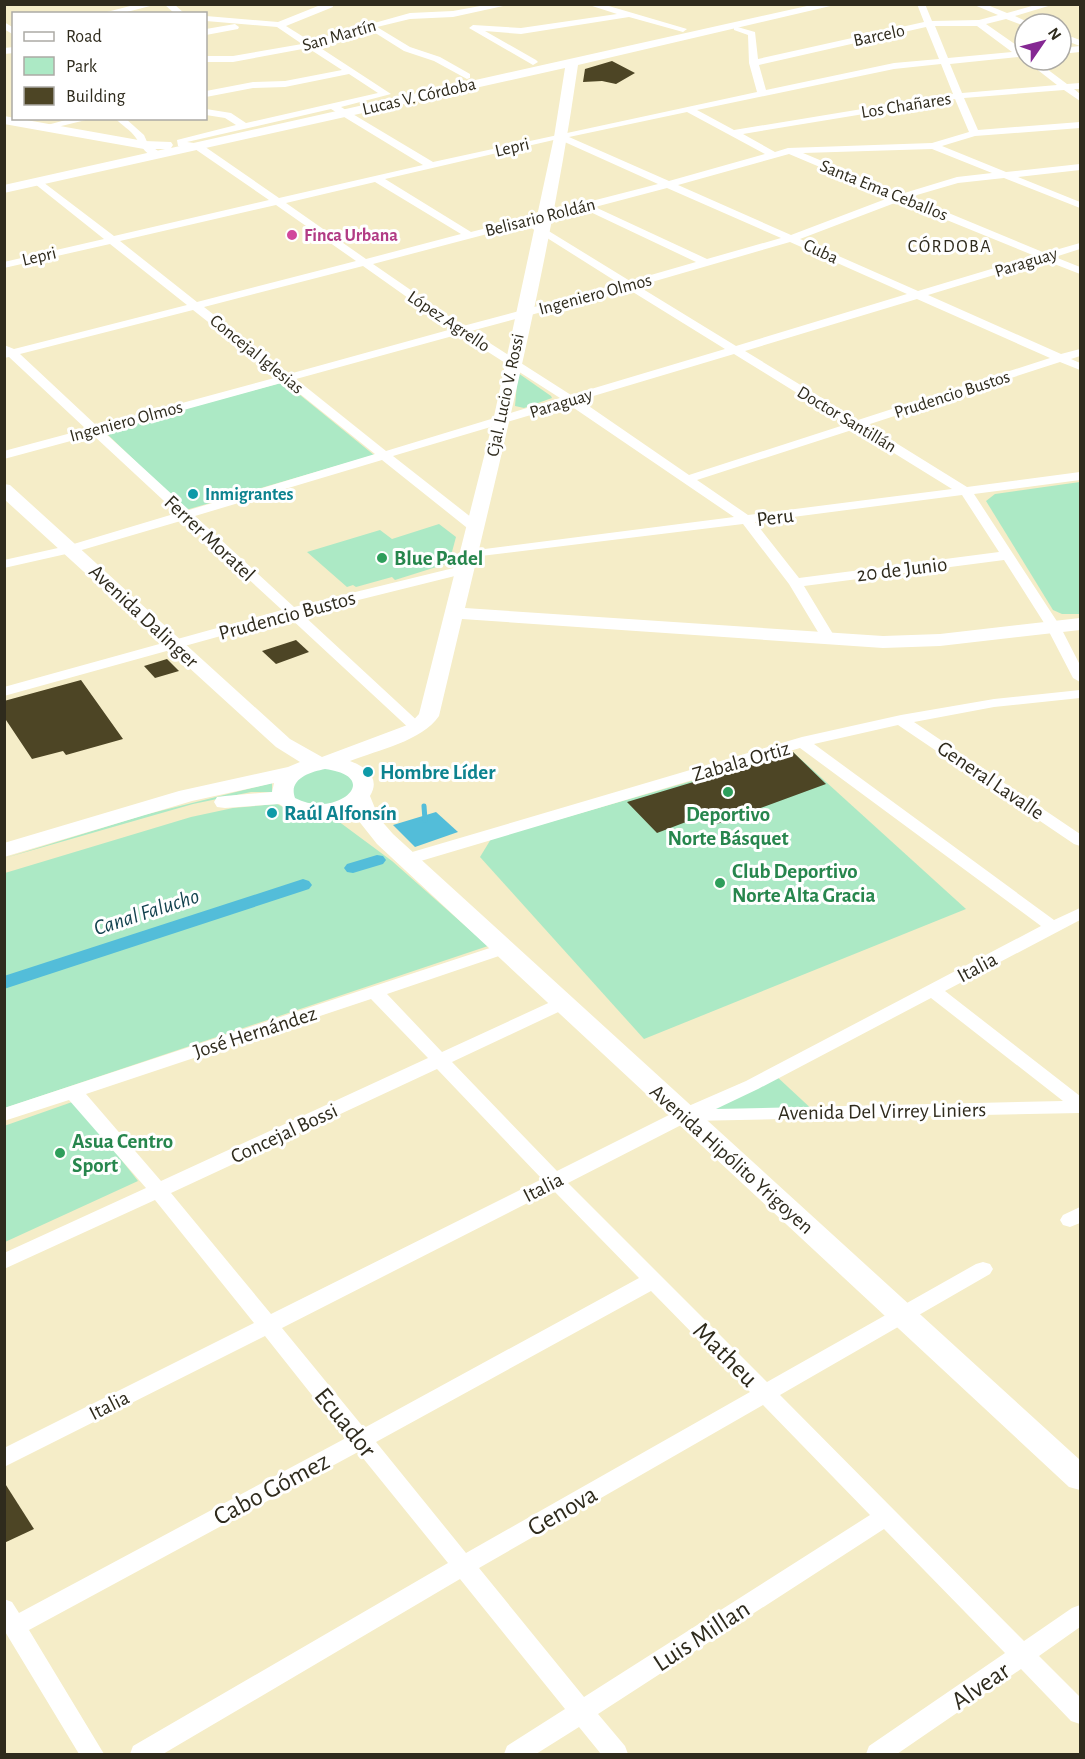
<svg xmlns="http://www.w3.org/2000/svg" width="1085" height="1759" viewBox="0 0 1085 1759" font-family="'Alegreya Sans',sans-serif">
  <rect width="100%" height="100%" fill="#f5edc8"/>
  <g fill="#ace9c5">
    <polygon points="518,373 551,396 552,398 524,408 515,406"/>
    <polygon points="284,382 374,455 186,510 104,431"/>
    <polygon points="1080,482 1080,614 1062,614 1053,610 986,501 995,494"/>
    <polygon points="439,524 456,537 449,563 395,580 392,577 356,587 353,585 347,587 307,552 380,530 392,539"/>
    <polygon points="793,752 966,909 644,1039 480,857 491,839"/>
    <polygon points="341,767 359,787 335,806 297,802 287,785 307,768"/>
    <polygon points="272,783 272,792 251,792 193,804 5,858 144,815"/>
    <polygon points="277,804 295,813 338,821 392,861 488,946 5,1108 5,873 191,817 233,808"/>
    <polygon points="774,1074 816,1113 698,1110"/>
    <polygon points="75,1101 138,1181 5,1242 4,1126"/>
  </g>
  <polygon fill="#53bdd9" points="436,812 458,832 415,847 393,825"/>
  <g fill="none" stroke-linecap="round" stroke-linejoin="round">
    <polyline stroke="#53bdd9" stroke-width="5" points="424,806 425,820"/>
    <g fill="#53bdd9" fill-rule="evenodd">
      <polygon points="377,855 383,856 386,860 383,864 353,873 347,872 344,868 347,864"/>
      <polygon points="303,879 309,881 312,885 309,889 4,989 4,976"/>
    </g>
  </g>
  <g fill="#4d4525">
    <polygon points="612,61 635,73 616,84 602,81 583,82 585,69"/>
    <polygon points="296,640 309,652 276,664 262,651"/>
    <polygon points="167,659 179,671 155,678 144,666"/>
    <polygon points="81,680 123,739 66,755 63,751 32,759 4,717 4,701"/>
    <polygon points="793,752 826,784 717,824 707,814 657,833 627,802"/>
    <polygon points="4,1482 34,1529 4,1543"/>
  </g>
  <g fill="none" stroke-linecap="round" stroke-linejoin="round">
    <g fill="#fff" fill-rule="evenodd">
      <polygon points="138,4 158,4 119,14 99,14"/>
      <polygon points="164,4 174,4 185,14 175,14"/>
      <path d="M323,4H332L333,7L286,26L310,41L410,13L453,11L491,4H512L453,17L410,19L377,27L410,47L440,57L470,74V78L467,79L434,61L404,51L369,29L316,45L391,94L341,107L433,162L757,92L749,63L748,35L734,30V26L755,32L758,59L924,22L917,4H925L932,21L979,20L998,15L972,4H985L1007,13L1039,4H1055L1015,16L1032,24H1025V26L1006,19L986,24L1025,51V60H1035L1067,84L1080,83V89H1074L1080,94V101L1064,90L964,98L978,130L1080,122V128L975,136L942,146L1006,172L1080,164V170L1018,177L1080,202V208L1004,178L958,183L910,197L1045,253L1080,243V249L1055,257L1080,267V274L1044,260L928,295L1061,354L1080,349V356L1071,359L1080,363V370L1060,362L867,425L967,487L1080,472V480L974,494L1060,626L1080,665V682L1073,678L1046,626L1004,560L804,586L836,639L829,643L824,642L789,584L743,524L464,558L462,555L469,551L734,517L568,404L393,456L481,525L483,528L481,531H471L382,460L195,516L294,607L466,565L471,566L473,569L471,572L302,614L422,725L425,728L422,731H412L289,617L4,696V687L282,610L184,520L75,552L4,568V560L67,546L177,513L93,435L4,459V451L86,429L9,357L4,358V345L14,349L187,305L110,244L4,268V262L104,239L35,184L34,182L39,179L114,236L269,200L195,149L178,146L177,140L236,125L225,118L206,115V109L231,113L246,123L378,93L349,74L285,87L253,88L206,97V91L253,82L285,81L342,70L308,48L233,62H206V56H233L302,44L277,27L206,21V16L278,22ZM935,26H977L1012,52L948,58ZM926,27L939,59L894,63L766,90L759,65ZM1019,57L1025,60L1057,85L962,93L950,64ZM941,64L953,94L734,130L697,110L894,69ZM955,99L969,132L932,143L788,148L775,152L743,134ZM331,109L423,165L279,198L201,144L187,142ZM687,112L765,154L669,181L569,137ZM558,139L658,184L471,232L385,179ZM932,149L992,173L957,177L901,194L803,153ZM789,154L891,197L791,235L678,185ZM375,182L461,234L366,259L286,203ZM667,188L781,238L707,259L595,207ZM900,201L1035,256L918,291L800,239ZM276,205L356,261L197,302L120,241ZM584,209L696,262L630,281L534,222ZM525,224L620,284L463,326L373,264ZM790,242L907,294L736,346L638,286ZM363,266L452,329L289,374L204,307ZM628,289L725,349L571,395L471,331ZM917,299L1050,358L858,420L745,351ZM193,310L278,377L97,426L20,354ZM460,334L560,398L386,451L296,379ZM734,354L847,424L689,475L580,400ZM285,382L375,454L189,510L104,432ZM855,429L952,489L748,515L697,480ZM962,495L999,552L799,578L755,522Z"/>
      <polygon points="586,4 602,4 687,29 683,32 629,17 521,34 485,31 536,60 538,62 533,65 469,28 473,25 521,28 617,14"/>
      <polygon points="4,22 14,28 14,35 4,29"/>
      <polygon points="235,24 239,27 238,29 206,35 206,29"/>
      <polygon points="1061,33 1080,40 1080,46 1061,39"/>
      <polygon points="1080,46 1080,52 1061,54 1061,48"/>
      <polygon points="14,47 14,53 4,54 4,48"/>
      <polygon points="73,118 94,118 45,130 40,127"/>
      <path d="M115,118H125L144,135L148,144L161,153V157C147,159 142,146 136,138C131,130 121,125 115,118Z"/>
      <path d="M1080,690V698L994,707L914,722L1080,834V846L1074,844L898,725L814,744L1054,920L1080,908V920L945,991L1080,1096V1113L689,1121L568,1183L767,1382L976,1264L983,1262L990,1264L993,1269L990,1274L780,1395L1024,1641L1072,1608L1080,1605V1627L1039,1656L1080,1697V1724L1071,1721L1021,1669L897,1754H866L869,1746L1005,1653L884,1529L598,1714L625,1746L628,1754H601L579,1727L536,1754H504L507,1746L565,1709L460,1579L163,1754H130L133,1746L448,1563L358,1452L29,1630L104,1754H79L4,1630V1599L12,1602L19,1613L346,1438L265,1336L4,1467V1448L254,1323L155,1200L4,1269V1253L146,1188L69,1100L4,1121V1108L505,943L511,944L514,948L511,952L387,994L442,1052L557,999H569L572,1003L569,1007L452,1062L557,1171L677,1111L746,1081L1041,926L800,748L414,863H402L400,859L402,855L802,737L901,715L994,699ZM931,998L1063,1101L716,1109L758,1089ZM371,999L428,1058L161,1181L86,1094ZM437,1069L542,1179L271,1314L171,1193ZM553,1190L639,1278L364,1428L282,1328ZM651,1291L750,1392L466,1553L376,1442ZM763,1405L870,1515L584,1697L479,1568Z"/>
      <polygon points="1080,1207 1080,1223 1070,1227 1063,1225 1060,1220 1063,1215"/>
    </g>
    <path fill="#fff" fill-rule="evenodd" d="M816,4H839L578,65C552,248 508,428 465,608L883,636L940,634L1080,618V630L940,646L883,648L462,619L439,716C422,741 378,750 350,761C366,767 381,778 370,796L379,818L393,834L1080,1460V1490L1069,1487L377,844L358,820L354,810L333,817H315L291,812L279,804L225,808L217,807L214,802L217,797L225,796L272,792L274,783L192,801L4,857V843L179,791L288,767L300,762L276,747L4,499V484L10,485L290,739L322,757L410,724L419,714L493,421L554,137L565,68L4,193V185L165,149H144L4,124V116L144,141L171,142L173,145L171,148ZM325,769C385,777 336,820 295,798C288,779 310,772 325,769Z"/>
  </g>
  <circle fill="#d1479c" stroke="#fff" stroke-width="2" cx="292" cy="235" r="6"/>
  <g fill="#0f9aa8" stroke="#fff" stroke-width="2">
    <circle cx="193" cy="494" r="6"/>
    <circle cx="368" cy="772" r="6"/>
    <circle cx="272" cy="813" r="6"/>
  </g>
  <g fill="#2e9e5b" stroke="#fff" stroke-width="2">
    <circle cx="382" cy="558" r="6"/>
    <circle cx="728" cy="792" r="6"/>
    <circle cx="720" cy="883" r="6"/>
    <circle cx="60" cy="1153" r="6"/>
  </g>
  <g text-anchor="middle" stroke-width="6" stroke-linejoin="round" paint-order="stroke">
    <g font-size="18" fill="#2f2b1d" stroke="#fff">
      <text transform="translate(339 35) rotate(-16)" y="6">San Martín</text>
      <text transform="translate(879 35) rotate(-12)" y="6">Barcelo</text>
      <text transform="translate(419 96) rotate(-13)" y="6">Lucas V. Córdoba</text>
      <text transform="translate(906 105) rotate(-9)" y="6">Los Chañares</text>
      <text transform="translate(512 147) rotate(-13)" y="6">Lepri</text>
      <text transform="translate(884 190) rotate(22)" y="6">Santa Ema Ceballos</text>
      <text transform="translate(540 217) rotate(-14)" y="6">Belisario Roldán</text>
      <text transform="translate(821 251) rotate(25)" y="6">Cuba</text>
      <text transform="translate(39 256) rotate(-13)" y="6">Lepri</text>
      <text transform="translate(1026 262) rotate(-17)" y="6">Paraguay</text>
      <text transform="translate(595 294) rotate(-15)" y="6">Ingeniero Olmos</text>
      <text transform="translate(449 321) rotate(34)" y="6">López Agrello</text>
      <text transform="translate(257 354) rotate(39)" y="6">Concejal Iglesias</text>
      <text transform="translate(952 394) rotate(-18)" y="6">Prudencio Bustos</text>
      <text transform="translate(505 395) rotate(-78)" y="6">Cjal. Lucio V. Rossi</text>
      <text transform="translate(561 403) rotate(-17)" y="6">Paraguay</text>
      <text transform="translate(847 419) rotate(31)" y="6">Doctor Santillán</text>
      <text transform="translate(126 421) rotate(-15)" y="6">Ingeniero Olmos</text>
    </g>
    <g font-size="18" font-weight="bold" fill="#b23c85" stroke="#fff" text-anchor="start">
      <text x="304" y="241">Finca Urbana</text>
    </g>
    <g font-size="18" letter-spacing="1.5" fill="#2f2b1d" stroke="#fff">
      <text x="950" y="252">CÓRDOBA</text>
    </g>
    <g font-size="18" font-weight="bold" fill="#0d838f" stroke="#fff" text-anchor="start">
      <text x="205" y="500">Inmigrantes</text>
    </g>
    <g font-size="21" fill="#2f2b1d" stroke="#fff">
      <text transform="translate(775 517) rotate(-7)" y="7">Peru</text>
      <text transform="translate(210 538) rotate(43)" y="7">Ferrer Moratel</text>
      <text transform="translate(902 569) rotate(-7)" y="7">20 de Junio</text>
      <text transform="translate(287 615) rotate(-15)" y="7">Prudencio Bustos</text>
      <text transform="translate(144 616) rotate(43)" y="7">Avenida Dalinger</text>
      <text transform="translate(741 761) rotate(-16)" y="7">Zabala Ortiz</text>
      <text transform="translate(991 780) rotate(34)" y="7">General Lavalle</text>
      <text transform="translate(977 967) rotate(-28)" y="7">Italia</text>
      <text transform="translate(255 1032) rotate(-18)" y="7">José Hernández</text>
      <text transform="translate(882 1111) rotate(-1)" y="7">Avenida Del Virrey Liniers</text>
      <text transform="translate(284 1133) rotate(-25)" y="7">Concejal Bossi</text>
      <text transform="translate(732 1159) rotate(42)" y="7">Avenida Hipólito Yrigoyen</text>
      <text transform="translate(543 1187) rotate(-27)" y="7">Italia</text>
      <text transform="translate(109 1405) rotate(-27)" y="7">Italia</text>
    </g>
    <g font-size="21" font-weight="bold" fill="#27864d" stroke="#fff" text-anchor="start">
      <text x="394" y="565">Blue Padel</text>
      <text x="728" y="821" text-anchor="middle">Deportivo<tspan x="728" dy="24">Norte Básquet</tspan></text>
      <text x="732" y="878">Club Deportivo<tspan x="732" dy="24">Norte Alta Gracia</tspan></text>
      <text x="72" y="1148">Asua Centro<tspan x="72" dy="24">Sport</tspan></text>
    </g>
    <g font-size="21" font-weight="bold" fill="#0d838f" stroke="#fff" text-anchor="start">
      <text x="380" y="779">Hombre Líder</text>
      <text x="284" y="820">Raúl Alfonsín</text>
    </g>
    <g font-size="22" font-style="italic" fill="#14434f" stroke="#fff">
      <text transform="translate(146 911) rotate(-18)" y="8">Canal Falucho</text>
    </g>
    <g font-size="26" fill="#2f2b1d" stroke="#fff">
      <text transform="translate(726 1354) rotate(45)" y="9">Matheu</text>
      <text transform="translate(346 1422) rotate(51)" y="9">Ecuador</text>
      <text transform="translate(271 1488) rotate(-28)" y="9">Cabo Gómez</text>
      <text transform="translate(562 1510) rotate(-30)" y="9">Genova</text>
      <text transform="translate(701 1635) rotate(-33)" y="9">Luis Millan</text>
      <text transform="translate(980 1685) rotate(-34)" y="9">Alvear</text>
    </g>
  </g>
  <rect width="1085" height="1759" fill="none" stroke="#2f2b1d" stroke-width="12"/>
  <rect x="12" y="12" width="195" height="108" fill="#ffffff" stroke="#acaaa5" stroke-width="1.5"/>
  <rect x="24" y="32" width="30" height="9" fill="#ffffff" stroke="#acaaa5" stroke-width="1.5"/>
  <text x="66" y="42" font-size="18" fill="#2f2b1d">Road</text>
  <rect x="24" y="57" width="30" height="18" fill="#ace9c5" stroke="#acaaa5" stroke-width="1.5"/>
  <text x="66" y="72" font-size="18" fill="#2f2b1d">Park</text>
  <rect x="24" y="87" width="30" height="18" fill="#4d4525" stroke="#acaaa5" stroke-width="1.5"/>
  <text x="66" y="102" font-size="18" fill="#2f2b1d">Building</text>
  <g transform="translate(1043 42) rotate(55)"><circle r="28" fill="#ffffff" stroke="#acaaa5" stroke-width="1.5"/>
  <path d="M0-4.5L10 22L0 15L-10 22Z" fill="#852893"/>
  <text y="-9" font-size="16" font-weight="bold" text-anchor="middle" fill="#2f2b1d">N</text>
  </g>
</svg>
